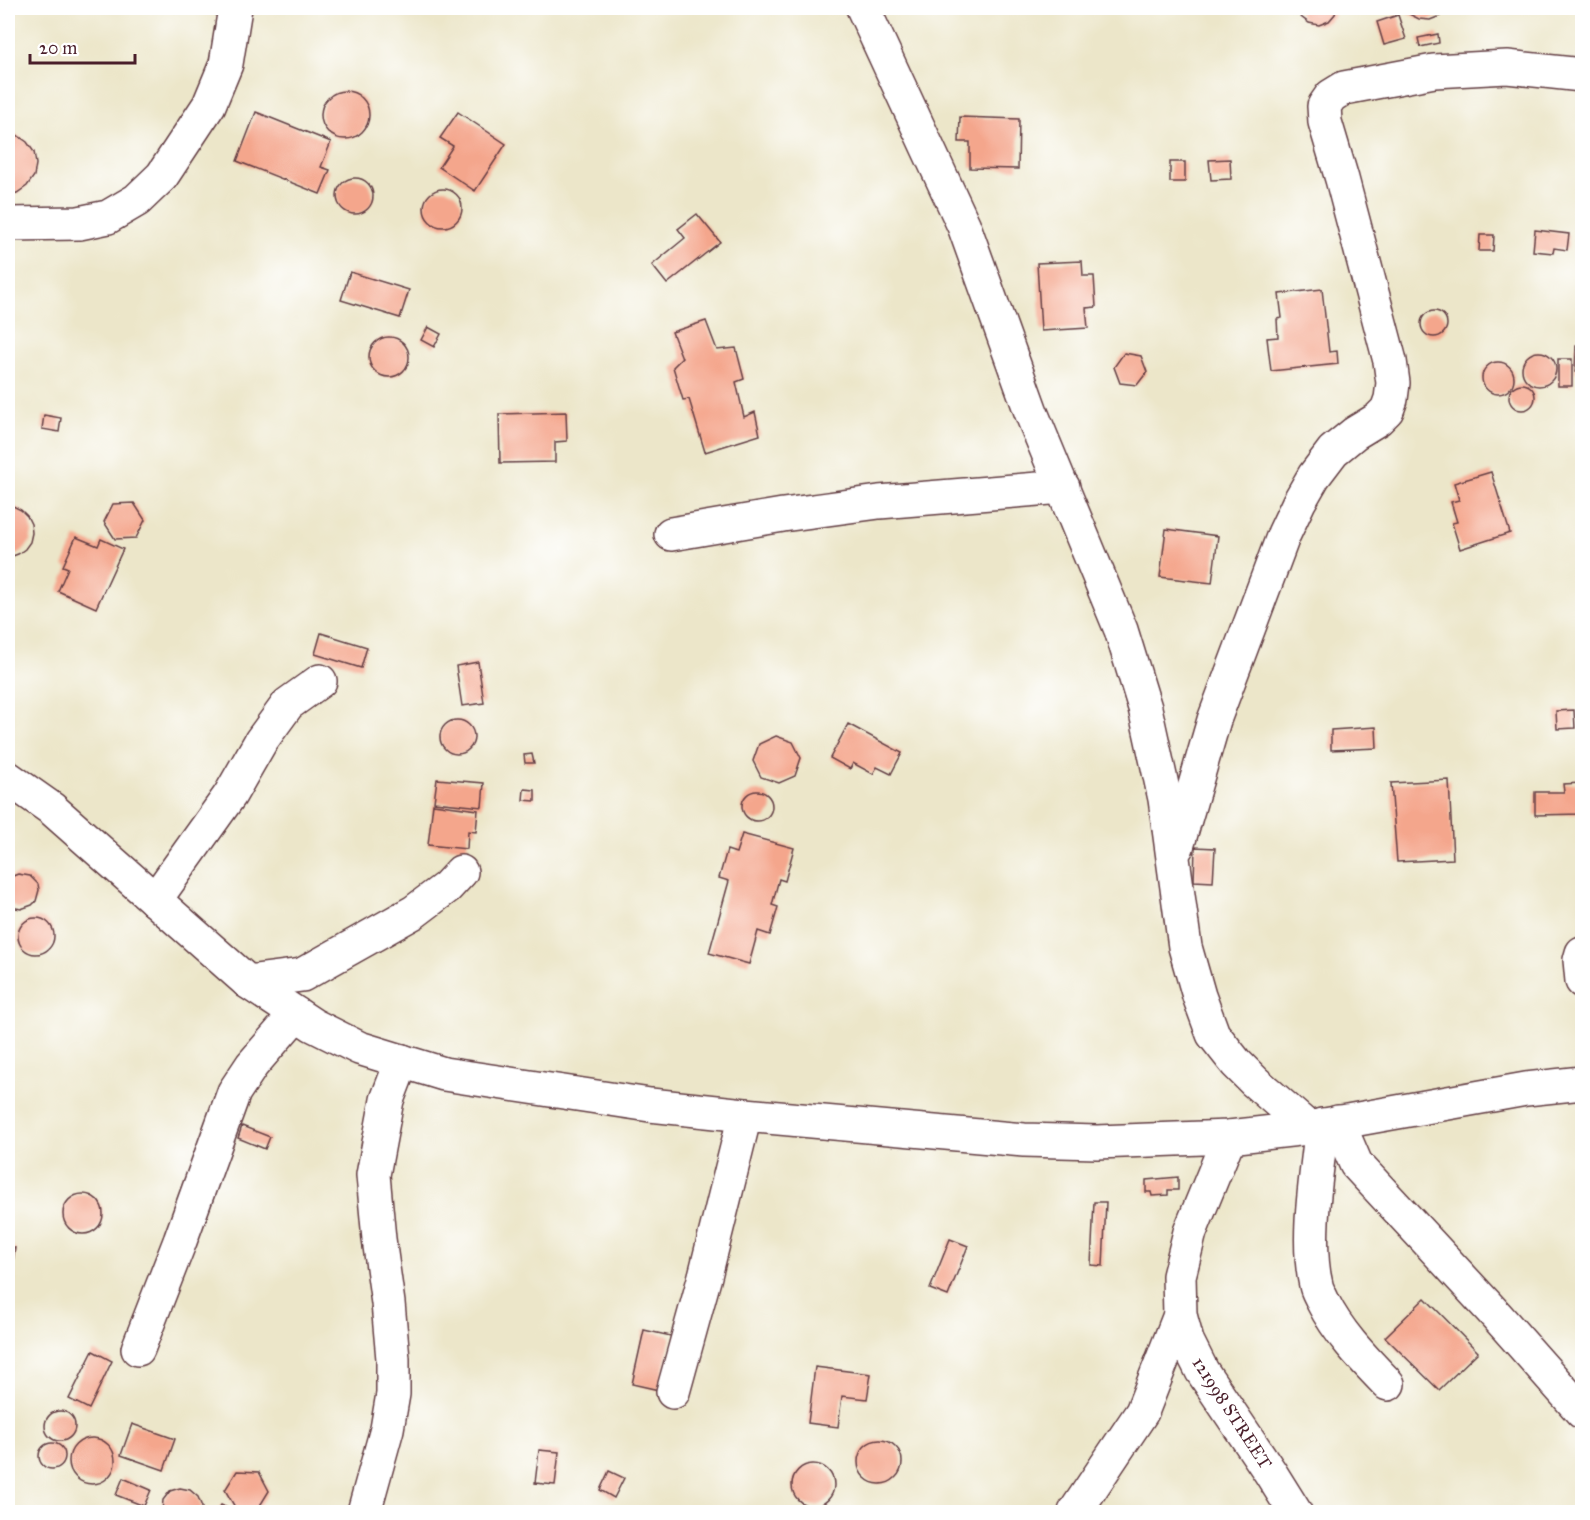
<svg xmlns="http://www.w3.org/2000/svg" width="1590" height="1520" viewBox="0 0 1590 1520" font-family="'IM FELL Great Primer',serif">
  <rect width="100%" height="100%" fill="#fff"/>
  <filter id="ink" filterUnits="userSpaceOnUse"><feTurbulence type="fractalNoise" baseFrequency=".0167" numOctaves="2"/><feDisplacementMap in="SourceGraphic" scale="12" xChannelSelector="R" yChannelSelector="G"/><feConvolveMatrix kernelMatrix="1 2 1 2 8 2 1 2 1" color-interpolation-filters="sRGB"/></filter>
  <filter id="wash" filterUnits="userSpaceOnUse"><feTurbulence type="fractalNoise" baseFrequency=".008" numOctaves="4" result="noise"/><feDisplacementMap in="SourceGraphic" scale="24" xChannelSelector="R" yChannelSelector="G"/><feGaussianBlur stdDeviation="1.35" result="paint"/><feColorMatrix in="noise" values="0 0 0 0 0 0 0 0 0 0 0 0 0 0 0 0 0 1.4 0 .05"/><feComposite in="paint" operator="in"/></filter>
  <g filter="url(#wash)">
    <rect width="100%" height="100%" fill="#ece6c9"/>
    <g id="blocks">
      <g fill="#f4a68c">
        <polygon points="1298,8 1337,8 1335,14 1329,21 1319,25 1309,23 1301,17"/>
        <polygon points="1405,8 1448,8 1440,16 1430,20 1419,19 1409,14"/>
        <polygon points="1398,15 1406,39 1384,45 1377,22"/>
        <polygon points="1438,34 1439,43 1420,47 1418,38"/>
        <circle cx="345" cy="115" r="24"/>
        <polygon points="256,112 331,142 321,167 330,170 320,194 237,161"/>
        <polygon points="458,112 506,144 475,191 439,167 453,146 440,138"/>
        <polygon points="960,117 1019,119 1018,169 970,168 970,142 959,142"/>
        <polygon points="8,134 17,135 27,142 34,152 36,164 34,176 27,186 17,193 8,195"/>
        <polygon points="1230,159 1231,179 1211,180 1209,160"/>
        <rect x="1170" y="162" width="15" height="20"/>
        <circle cx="355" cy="196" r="18"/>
        <circle cx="443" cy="208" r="19"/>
        <polygon points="697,214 720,242 667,284 652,265 685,238 678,229"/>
        <polygon points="1535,230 1569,234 1567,250 1554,248 1553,253 1533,251"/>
        <polygon points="1480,235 1494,235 1493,251 1479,251"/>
        <polygon points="1082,261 1083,276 1094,276 1096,307 1086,308 1088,328 1041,331 1037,263"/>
        <polygon points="350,272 409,290 400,318 341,300"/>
        <polygon points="1322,289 1329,352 1337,351 1338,364 1271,371 1267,338 1278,337 1277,319 1282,318 1279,294"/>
        <circle cx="1434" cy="324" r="13"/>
        <polygon points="706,321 717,350 736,348 744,379 736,382 744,417 755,412 760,435 705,452 689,399 683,400 673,367 682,358 672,332"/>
        <polygon points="428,327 441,334 434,347 421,340"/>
        <circle cx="389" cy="357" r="20"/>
        <polygon points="1576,346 1582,346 1582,372 1575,372"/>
        <circle cx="1539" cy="369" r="17"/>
        <polygon points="1124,353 1141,356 1147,372 1137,385 1120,383 1114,367"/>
        <rect x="1558" y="359" width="14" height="27"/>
        <circle cx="1498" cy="378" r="16"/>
        <circle cx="1522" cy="397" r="13"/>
        <polygon points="566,412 567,441 555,442 555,462 500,463 499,414"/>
        <polygon points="44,415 61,418 59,432 42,429"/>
        <polygon points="1491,472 1510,533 1460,549 1452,523 1457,522 1451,502 1459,500 1454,483"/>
        <polygon points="134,503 145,520 136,538 115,539 104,522 113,504"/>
        <polygon points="8,506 13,506 21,510 27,516 31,524 32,533 30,542 25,549 18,554 10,557 8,557"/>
        <polygon points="1166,529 1218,536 1212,583 1160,577"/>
        <polygon points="76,537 98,546 101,539 123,549 96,608 58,591 68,568 63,566"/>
        <polygon points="321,633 367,647 361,668 315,654"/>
        <polygon points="478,662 484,703 462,706 456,666"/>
        <polygon points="1574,710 1575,728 1557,729 1556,711"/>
        <circle cx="457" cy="737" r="17"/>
        <polygon points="848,724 902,753 891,774 877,767 873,774 853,763 850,769 830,758"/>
        <polygon points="1376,727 1377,748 1331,750 1331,730"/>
        <polygon points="776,736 793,742 801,758 795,776 779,783 761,777 753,761 759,744"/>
        <polygon points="532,754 534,763 525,763 524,755"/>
        <polygon points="437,779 484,783 482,807 434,802"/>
        <polygon points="1449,780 1453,859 1397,862 1391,783"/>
        <polygon points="1582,783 1582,814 1535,815 1535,792 1564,792 1563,784"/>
        <polygon points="524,789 535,790 535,801 523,800"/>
        <circle cx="757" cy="806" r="15"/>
        <polygon points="433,804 478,810 476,832 468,831 467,849 428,845"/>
        <polygon points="742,834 794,848 785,881 779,879 772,905 778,907 770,935 758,931 749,964 709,953 729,881 719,878 727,850 736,853"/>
        <polygon points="1195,847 1215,848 1213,882 1194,881"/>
        <polygon points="18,874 30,876 38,884 39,890 36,901 32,905 21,909 16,908 8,902 8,881 13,876"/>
        <circle cx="36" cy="936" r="18"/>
        <polygon points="242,1126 270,1137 265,1149 238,1138"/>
        <polygon points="1178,1177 1178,1190 1168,1190 1168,1195 1152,1196 1151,1192 1146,1192 1146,1180"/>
        <circle cx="83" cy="1214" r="20"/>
        <polygon points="1094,1202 1106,1202 1103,1266 1091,1265"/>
        <polygon points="950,1239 968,1246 948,1296 930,1289"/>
        <polygon points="8,1247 15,1248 12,1269 8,1269"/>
        <polygon points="8,1274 15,1275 13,1290 8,1289"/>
        <polygon points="1425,1298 1478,1352 1439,1390 1385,1337"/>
        <polygon points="644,1330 671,1336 659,1390 632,1384"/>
        <polygon points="93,1351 112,1361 89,1409 69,1399"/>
        <polygon points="815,1367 871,1374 867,1399 842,1396 838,1427 808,1423"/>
        <circle cx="60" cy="1426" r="15"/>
        <polygon points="132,1424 175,1439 164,1470 121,1455"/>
        <circle cx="92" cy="1461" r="23"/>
        <circle cx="880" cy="1462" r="22"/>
        <circle cx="52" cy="1456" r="13"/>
        <polygon points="539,1450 559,1452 555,1485 535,1483"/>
        <circle cx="813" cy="1485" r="21"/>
        <polygon points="237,1471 259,1472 269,1491 258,1509 236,1509 225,1490"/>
        <polygon points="609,1471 624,1478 614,1498 600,1490"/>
        <polygon points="123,1478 151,1490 144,1506 116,1495"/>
        <polygon points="180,1488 190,1490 198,1497 202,1507 201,1512 162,1512 163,1500 170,1491"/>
        <polygon points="221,1505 236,1512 217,1512"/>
      </g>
    </g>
  </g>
  <g filter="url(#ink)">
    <use href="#blocks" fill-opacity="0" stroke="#623d43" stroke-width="1.5"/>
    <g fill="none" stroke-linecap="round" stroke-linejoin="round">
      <defs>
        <g id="minor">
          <polyline points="863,8 964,226 1031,412 1121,630 1145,708 1165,799 1185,947 1199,996 1213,1034 1236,1063 1254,1081 1308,1128"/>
          <polyline points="8,224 79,223 108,217 137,200 162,176 209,105 226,64 235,8"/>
          <polyline points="671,534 783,515 879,502 1063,487"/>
          <polyline points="8,778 52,809 248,982 313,1025 359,1048 444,1074 650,1105 745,1115 1024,1140 1097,1142 1229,1137 1308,1128 1526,1089 1582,1083"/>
          <polyline points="1177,847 1214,720 1284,534 1299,502 1314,476 1333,451 1355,433 1378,419 1387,410 1391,399 1393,383 1390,361 1342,179 1325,122 1324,106 1331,96 1344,88 1434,71 1507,67 1582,75"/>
          <polyline points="155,900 230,795 261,741 288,704 320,681"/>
          <polyline points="1582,953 1580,960 1582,981"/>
          <polyline points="248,982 302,975 414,912 447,887 461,872"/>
          <polyline points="1338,1122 1356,1164 1496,1315 1582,1412"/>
          <path d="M1322,1125C1317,1172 1305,1240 1316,1285C1317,1291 1321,1296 1323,1302C1339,1334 1364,1359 1388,1384"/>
          <polyline points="1229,1137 1190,1232 1179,1276 1180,1315 1187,1341 1202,1371 1270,1472 1295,1512"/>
          <polyline points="138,1349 180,1241 234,1092 252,1065 296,1014"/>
          <polyline points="673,1392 705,1276 745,1115"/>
          <polyline points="364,1512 387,1429 393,1394 393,1359 388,1303 379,1239 373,1175 387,1100 402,1061"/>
          <polyline points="1075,1512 1142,1412 1180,1315"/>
        </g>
      </defs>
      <use href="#minor" stroke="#623d43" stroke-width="36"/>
      <use href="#minor" stroke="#fff" stroke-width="33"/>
    </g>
  </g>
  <g text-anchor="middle" stroke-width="5" stroke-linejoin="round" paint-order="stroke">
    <g font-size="18" fill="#4a1f2b" stroke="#fff">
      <text transform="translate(1232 1413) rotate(57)" y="6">121998 STREET</text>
    </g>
  </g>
  <rect width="1590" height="1520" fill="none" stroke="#fff" stroke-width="30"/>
  <path d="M30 54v9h105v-9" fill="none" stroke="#4a1f2b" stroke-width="3"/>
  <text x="39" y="54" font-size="18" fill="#4a1f2b" stroke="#ffffff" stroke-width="4.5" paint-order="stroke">20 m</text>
</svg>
